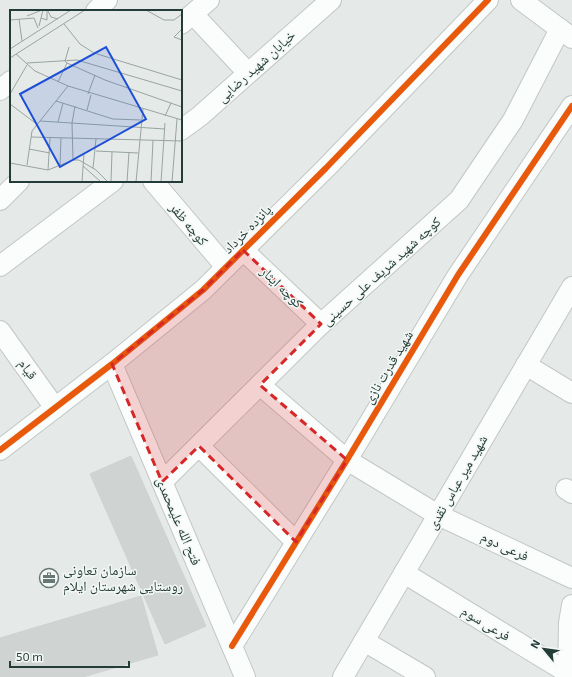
<svg xmlns="http://www.w3.org/2000/svg" width="572" height="677" viewBox="0 0 572 677" font-family="'Exo 2','Noto Naskh Arabic',sans-serif">
  <rect width="100%" height="100%" fill="#e5eae8"/>
  <g fill="#cfd3d2" stroke="#ced3d1">
    <polygon points="131,456 206,626 165,644 90,474"/>
    <polygon points="141,596 158,655 83,677 0,677 0,638"/>
  </g>
  <g fill="none" stroke-linecap="round" stroke-linejoin="round">
    <defs>
      <g id="minor">
        <polyline points="521,0 572,38"/>
        <polyline points="96,11 107,0"/>
        <polyline points="193,14 248,73"/>
        <polyline points="181,24 209,0"/>
        <polyline points="0,90 11,81"/>
        <polyline points="181,130 200,116 331,0"/>
        <polyline points="153,181 226,267"/>
        <polyline points="0,200 19,181"/>
        <polyline points="243,250 321,324"/>
        <polyline points="0,266 113,181"/>
        <polyline points="0,331 55,408"/>
        <polyline points="112,364 245,677"/>
        <polyline points="526,365 572,393"/>
        <polyline points="260,385 347,460 438,515 572,578"/>
        <polyline points="199,446 296,542"/>
        <polyline points="0,450 112,364 203,290 326,168 488,0"/>
        <polyline points="162,482 321,324 459,200 513,120 560,29"/>
        <polyline points="566,489 572,493"/>
        <polyline points="404,573 568,673"/>
        <polyline points="364,641 425,677"/>
        <polyline points="232,646 347,460 458,275 572,106"/>
        <polyline points="343,677 572,287"/>
        <polyline points="568,677 569,623 572,605"/>
      </g>
    </defs>
    <use href="#minor" stroke="#c2c7c5" stroke-width="22"/>
    <use href="#minor" stroke="#fbfcfc" stroke-width="20"/>
    <defs>
      <g id="cycleway">
        <polyline points="0,450 112,364 203,290 326,168 488,0"/>
        <polyline points="232,646 347,460 458,275 572,106"/>
      </g>
    </defs>
    <use href="#cycleway" stroke="#f3f8f6" stroke-width="8"/>
    <use href="#cycleway" stroke="#e8590c" stroke-width="6"/>
  </g>
  <path fill="#d62828" fill-opacity="0.2" stroke="#d62828" stroke-width="3" stroke-dasharray="8 5" stroke-linejoin="round" d="M243,250L321,324L260,385L347,460L296,542L199,446L162,482L112,364L203,290Z"/>
  <defs>
    <symbol id="office-ring" viewBox="-11 -11 22 22"><circle r="9.5" fill="#f3f8f6" stroke="#687975" stroke-width="1.5"/><path d="M-6-3h4V-5.5h4V-3h4V5H-6ZM-1-4.5V-3h2v-1.5ZM-6 0V1H6V0Z" fill="#687975"/></symbol>
  </defs>
  <g fill-rule="evenodd">
    <use href="#office-ring" x="38" y="567" width="22" height="22"/>
  </g>
  <g text-anchor="middle" stroke-width="3" stroke-linejoin="round" paint-order="stroke">
    <g font-size="14" fill="#243c37" stroke="#f3f8f6">
      <text transform="translate(256 66) rotate(-42)" y="5">خیابان شهید رضایی</text>
      <text transform="translate(189 224) rotate(50)" y="5">کوچه ظفر</text>
      <text transform="translate(247 229) rotate(-45)" y="5">پانزده خرداد</text>
      <text transform="translate(381 271) rotate(-42)" y="5">کوچه شهید شریف علی حسینی</text>
      <text transform="translate(282 287) rotate(44)" y="5">کوچه ایثار</text>
      <text transform="translate(388 367) rotate(-59)" y="5">شهید قدرت نازی</text>
      <text transform="translate(28 369) rotate(54)" y="5">قیام</text>
      <text transform="translate(457 482) rotate(-60)" y="5">شهید میر عباس نقدی</text>
      <text transform="translate(179 521) rotate(67)" y="5">فتح الله علیمحمدی</text>
      <text transform="translate(505 546) rotate(25)" y="5">فرعی دوم</text>
      <text transform="translate(486 623) rotate(31)" y="5">فرعی سوم</text>
    </g>
    <g font-size="14" fill="#243c37" stroke="#f3f8f6" text-anchor="start">
      <text x="63" y="575">سازمان تعاونی<tspan x="63" dy="16">روستایی شهرستان ایلام</tspan></text>
    </g>
  </g>
  <g transform="translate(10 10)">
    <rect width="172" height="172" fill="#e5eae8"/>
    <path fill="none" stroke="#98a4a1" stroke-width="1" d="M136,0L154,10H164L172,4M38,1L41,7L48,9M17,6L32,0M31,8L37,10V0M9,9L12,31M0,10L24,8L28,18M54,14L70,34L84,43L172,70M29,16L33,0M172,19L164,27L172,30M59,37L55,51L57,53L95,70L172,97M0,39L61,0M6,44L25,61L58,76L172,110M0,48L75,0M17,53L67,50L172,81M48,72L57,53M0,84L17,55M78,84L85,65M46,91L103,109L131,110M0,94L28,115M77,100L81,85M155,106L161,93M30,111L155,119M48,112L53,93M21,127L172,131M19,139L40,143M86,141L128,143M63,150L62,113L65,96M0,153L38,160L63,150H69L86,160L98,172M17,155L22,121L58,76M50,156L51,128M73,156L91,172M83,158L86,129M38,160L40,128M72,172L74,143M101,172L102,142M117,172L119,142M126,172L133,99M141,172L143,130M151,172L155,113M162,172L167,109"/>
    <path fill="#1d4ed8" fill-opacity="0.15" stroke="#1d4ed8" stroke-width="2" d="M96,37L136,109L50,157L10,84Z"/>
    <rect width="172" height="172" fill="none" stroke="#243c37" stroke-width="2"/>
  </g>
  <g transform="translate(544 649) rotate(299)" stroke="#f3f8f6" stroke-width="3" paint-order="stroke">
  <path d="M0-3L7 15L0 10L-7 15Z" fill="#243c37"/>
  <text y="-6" font-size="11" font-weight="bold" text-anchor="middle" fill="#243c37">N</text>
  </g>
  <path d="M10 661v6h119v-6" fill="none" stroke="#243c37" stroke-width="2"/>
  <text x="16" y="661" font-size="12" fill="#243c37" stroke="#f3f8f6" stroke-width="3" paint-order="stroke">50 m</text>
</svg>
